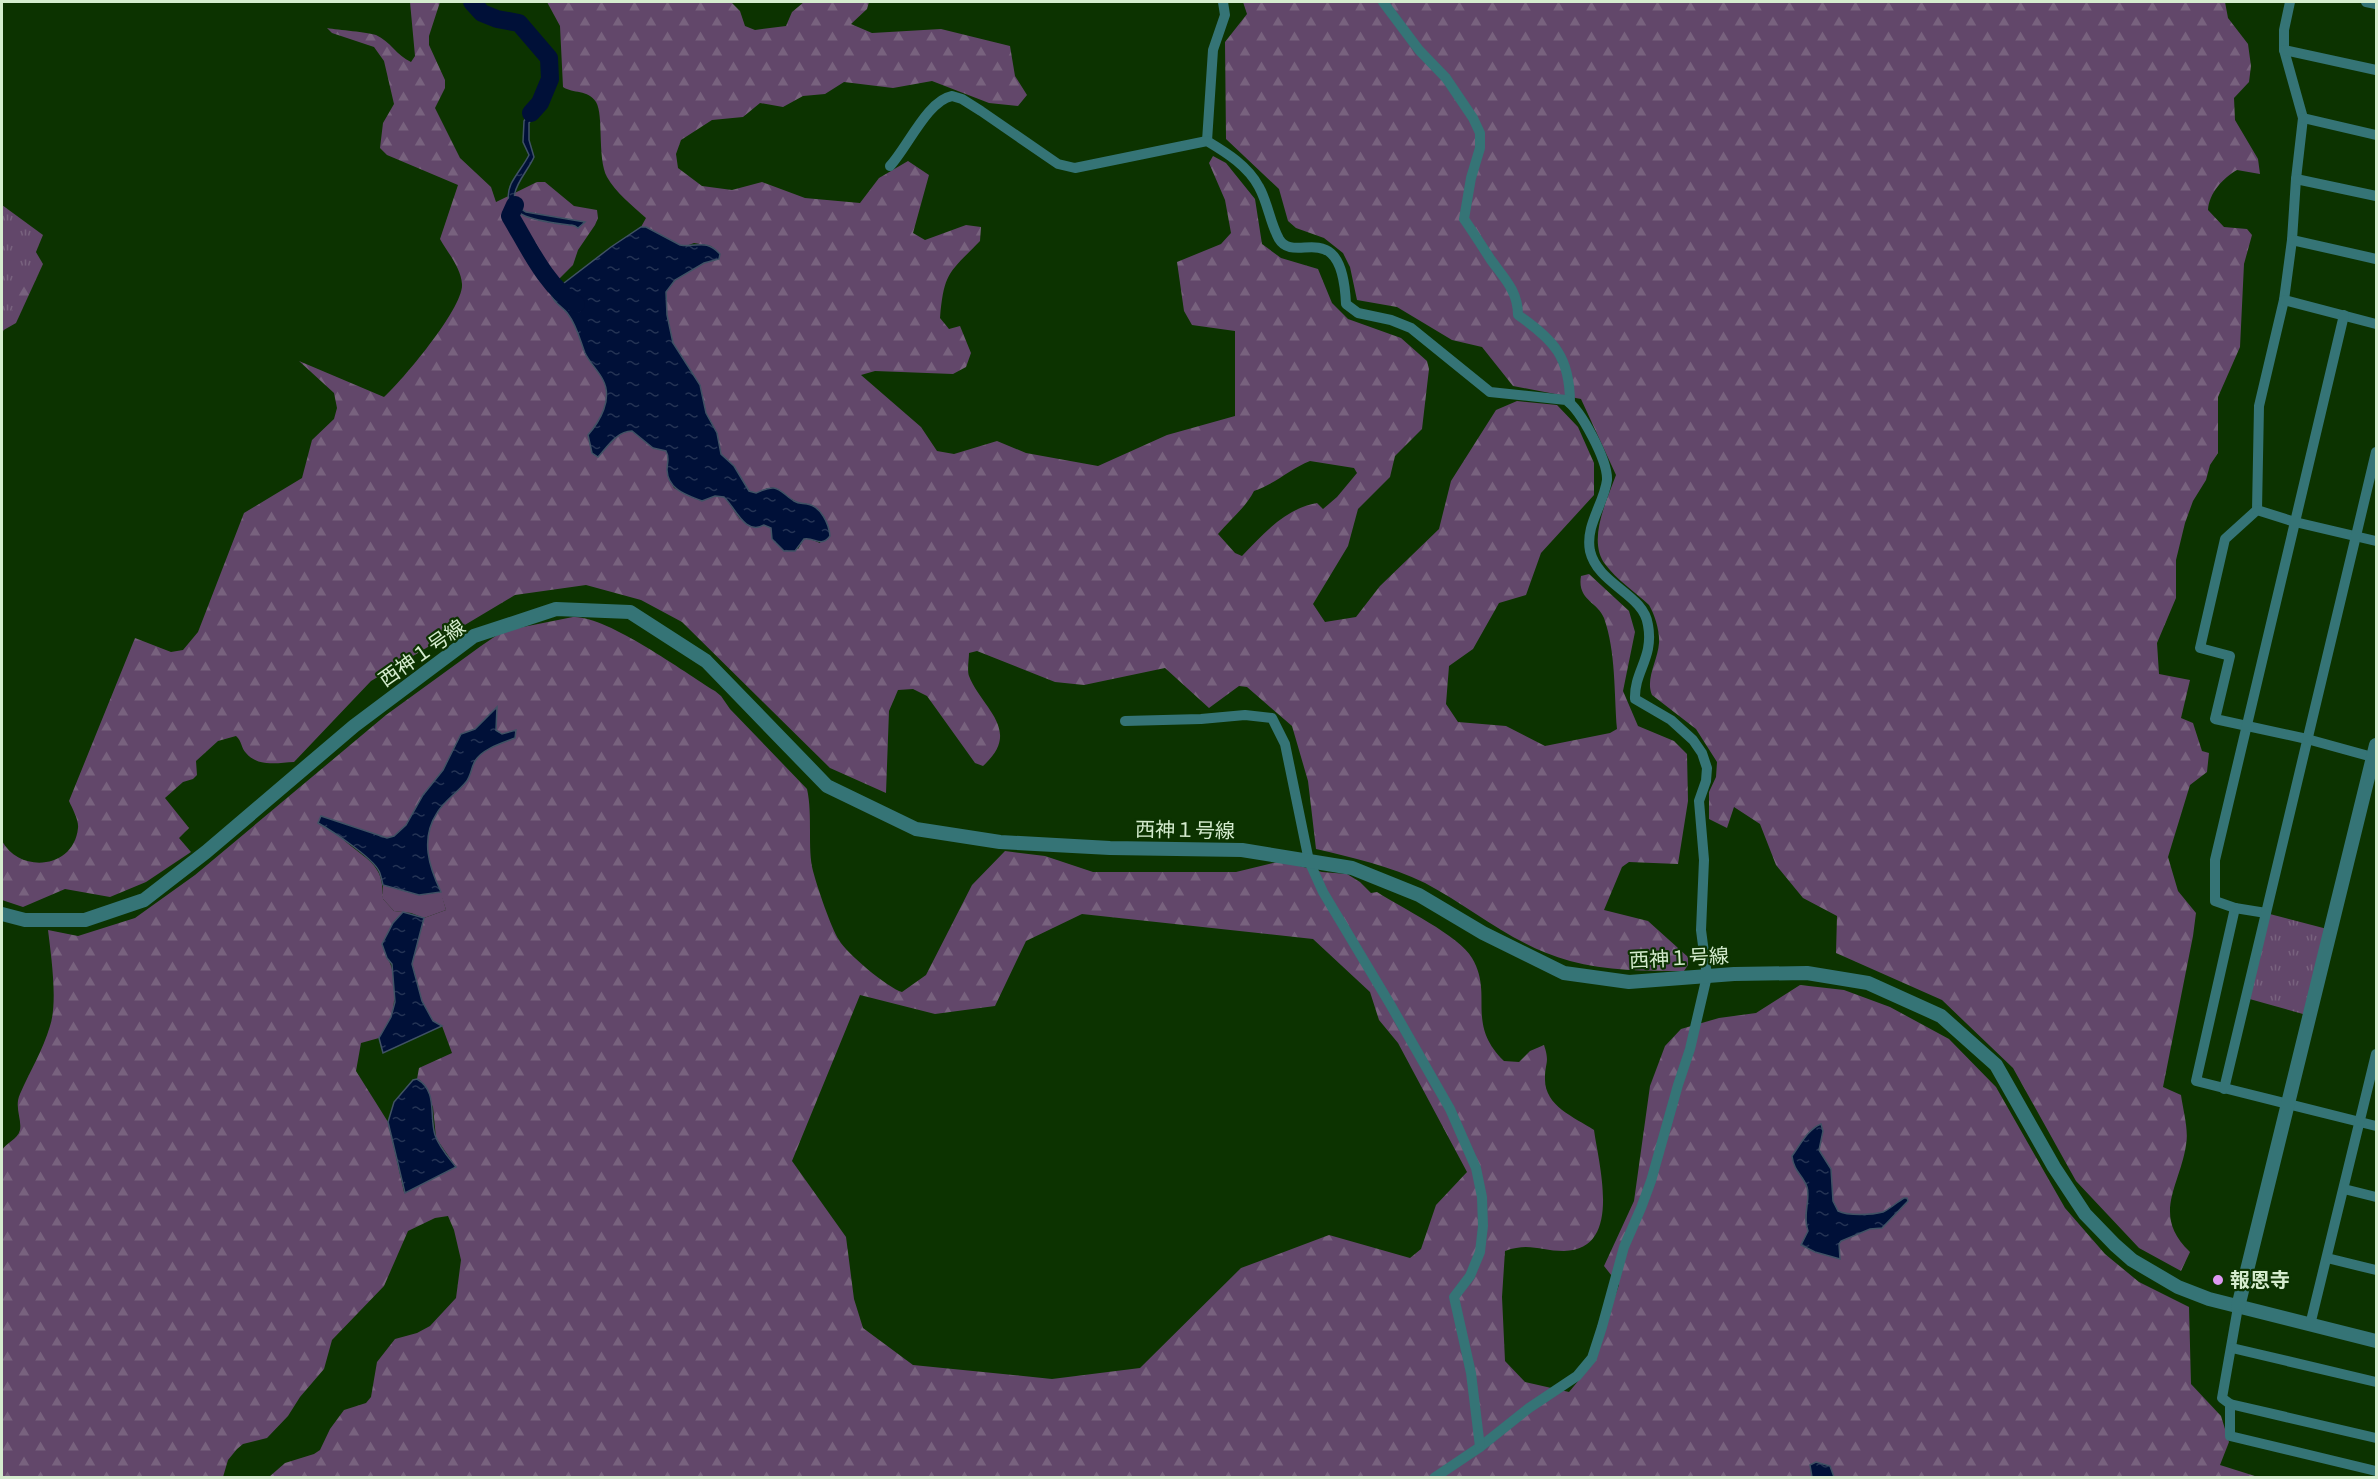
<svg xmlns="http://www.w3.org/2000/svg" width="2378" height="1479" viewBox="0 0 2378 1479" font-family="'Exo 2','Noto Sans JP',sans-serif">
  <defs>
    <pattern id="forest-firs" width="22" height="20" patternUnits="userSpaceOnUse" patternTransform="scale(1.5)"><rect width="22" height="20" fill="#62476a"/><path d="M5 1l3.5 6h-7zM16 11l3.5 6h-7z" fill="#78627e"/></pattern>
    <pattern id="park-tufts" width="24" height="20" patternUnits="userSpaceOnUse" patternTransform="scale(1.5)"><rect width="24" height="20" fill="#62476a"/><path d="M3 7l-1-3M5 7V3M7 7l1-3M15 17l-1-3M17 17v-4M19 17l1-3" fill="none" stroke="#78627e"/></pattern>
    <pattern id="water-ripples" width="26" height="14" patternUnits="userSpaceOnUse" patternTransform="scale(1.5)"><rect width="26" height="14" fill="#001038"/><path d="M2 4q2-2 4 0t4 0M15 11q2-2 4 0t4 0" fill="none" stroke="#243354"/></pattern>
  </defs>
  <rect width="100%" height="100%" fill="#0c3300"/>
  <polygon fill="#62476a" points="383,885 419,895 441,892 446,910 424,918 411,913 394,911 383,899"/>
  <g fill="url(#forest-firs)" fill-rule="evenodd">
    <path d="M410,2H440L429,36V45L445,80V88L435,108L460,158L491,187L496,202L537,182H545L574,206L597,210L598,218L595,225L578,250L573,265L547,291L551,293C553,302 563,307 568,314C577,326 580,340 585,353C589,362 598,370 603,380C613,399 600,421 588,435L598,457C607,447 618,431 632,431L653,448L666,451L668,454L669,478L674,488L702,501L715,496H724L740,519L767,525L798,549L804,539L808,538L820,543L828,525C817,508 794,504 779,490L756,493L749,491L734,466L721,454L717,433L706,413L700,385L673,343L667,315L666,292L675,280L704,263L719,259L711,246L694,243L686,246L680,245L646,227H641L646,218C633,206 615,192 607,177C597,158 604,115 596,102C588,89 573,94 563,87L560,26L547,2H731L740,11L745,26L755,30L786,26L792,12L804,2H869L867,9L851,24L872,33L941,29L1010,46L1015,76L1027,95L1018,106L989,103L932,81L893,88L844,82L825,94L803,96L783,107L760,103L743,117L712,120L681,140L676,154L678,168L702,186L732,190L762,182L805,198L860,203L879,178L908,161L929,175L913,233L925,240L966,225L981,227L980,241C949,273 944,272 940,318L949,329L960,326L971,353L966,367L953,374L875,371L861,375L921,427L937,451L954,454L997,441L1026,453L1098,466L1167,435L1235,416V331L1192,325L1184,311L1177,262L1221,244L1231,233L1225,200L1209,163L1213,156L1226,163L1255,199L1262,244L1281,258L1318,269L1332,303L1348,319L1401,338L1427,361L1429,369L1422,429L1395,456L1390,477L1358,509L1348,546L1313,604L1325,622L1356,617L1380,586L1439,529L1451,481L1496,410L1517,401L1557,405L1578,427L1594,463V495L1541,553L1526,595L1499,603L1473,649L1449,666L1446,704L1458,722L1506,726L1545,746L1610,733L1617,729C1614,693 1616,652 1604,618C1597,601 1577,600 1581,576L1589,574L1629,611L1635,632L1623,691L1638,726L1674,741L1687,754L1688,801L1678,864L1629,862L1622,867L1604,910L1648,921L1688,957V965L1684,971C1646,971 1606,971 1570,961C1516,947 1474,909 1425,883C1390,866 1354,858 1316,849L1308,781L1292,726L1247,687L1239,686L1209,708L1165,668L1084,685L1055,682L977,651L969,653C969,659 967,670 969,676C982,709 1023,730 983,766L975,763L927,696L913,689L898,690L889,711L886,793L830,768L682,622L641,600L586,585L515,595L371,681L294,762C277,763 258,767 246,753C241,748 242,741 236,736L218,741L196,761L197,775L193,779L183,782L165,798L189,828L179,838L191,852L146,882L110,897L65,889L23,907L2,900V841C20,874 74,869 78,828C79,820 72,808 69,801L135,638L171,652L183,650L198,632L244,513L302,478L312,440L334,419L337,408L334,393L299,361L384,397C402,381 464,307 462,284C461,268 448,253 440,239L458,185L387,155L380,148L383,123L394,104L384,61L374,47L332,33L327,28C339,30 367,32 376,35C390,41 397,56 411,62L415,56ZM1310,461L1354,468L1357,473L1337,497L1323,509L1317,503C1286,508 1263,534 1242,556L1235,553L1218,534C1230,520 1246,507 1254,491C1275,484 1290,469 1310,461Z"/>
    <path d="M1243,2H2225L2228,18L2248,44L2251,66L2249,82L2234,98L2235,120L2258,159L2260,174L2237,170C2223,178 2209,193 2208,210L2224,227L2247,229L2252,235L2244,264L2240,347L2218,397V453L2210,465L2206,480L2193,501L2185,523L2176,560V598L2157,643L2159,674L2190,680L2181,718L2193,723L2202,751L2209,753L2207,772L2190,785L2168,857L2178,891L2196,913L2193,936L2163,1087L2181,1095C2183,1110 2189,1130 2186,1145C2180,1186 2151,1215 2190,1252L2181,1271L2139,1248L2076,1181L2013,1068L1942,1000L1836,953L1837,916L1803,898L1776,865L1760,824L1734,807L1727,828L1709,819V792L1716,777L1717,762L1696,729L1652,695C1645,679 1658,660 1659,643C1660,632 1655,615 1649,605C1635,592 1616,579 1605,564C1587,540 1607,500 1616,475L1581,399L1513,386L1482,347L1452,340L1397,307L1357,300L1350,267L1343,253L1324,238L1296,228L1288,221L1279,189L1226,139L1225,42L1247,14Z"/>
    <polygon points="30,242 43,264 16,323 2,331"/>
    <path d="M573,617C606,615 684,672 715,691L721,696L730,709L807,789C813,816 807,848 813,871C817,886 831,928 839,940C846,953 888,988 902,992L926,975L972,885L1005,851L1045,856L1093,872H1236L1281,861L1322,872L1347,874L1360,882L1371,893L1377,892C1400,907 1460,936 1472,958C1494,995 1465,1023 1504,1061L1519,1062L1530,1051L1544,1045C1550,1063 1545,1062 1545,1078C1544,1106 1574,1117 1594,1130C1599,1166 1623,1250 1564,1251C1541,1251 1529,1242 1505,1251L1502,1297L1505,1361L1525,1382L1569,1392L1589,1368L1619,1285L1604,1266L1634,1201L1650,1086L1665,1046L1681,1029L1719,1018L1756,1013L1800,985L1844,990L1890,1007L1949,1039L1996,1087L2065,1208L2105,1254L2139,1282L2189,1307L2191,1384L2221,1416L2229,1442L2220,1465L2258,1477L1834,1478L1830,1466H1810L1812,1478L269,1477L285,1463L314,1454L320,1450L330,1429L344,1410L366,1403L371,1397L377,1362L395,1339L417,1333L430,1326L456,1298L461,1260L454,1230L448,1216L435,1218L408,1231L384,1286L332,1340L324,1369L300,1397L288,1416L267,1438L243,1444L237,1449L228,1460L223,1477H2V1150C6,1143 18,1139 20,1130C22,1119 14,1107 20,1094C30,1071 43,1050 50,1026C58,1002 51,955 48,930L78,936L135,918L195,875L386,715L481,646L503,631ZM497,708L496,730L501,734L515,731L514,738C502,744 482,749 475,761C471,768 470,776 466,782C457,793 444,801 437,813C414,848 437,877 446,910L424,918L412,963L422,1001L433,1021L442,1026L452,1053L419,1068L417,1079L420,1080L433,1107L436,1138L456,1167L404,1192L388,1122L356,1071L361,1043L379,1038C383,1031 388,1024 391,1017C396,1004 396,968 387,958L393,923L403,912L394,911L383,899C383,868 374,864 351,846C340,838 331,826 321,816L387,839L394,836L406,825L423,795L443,770L461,734L475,729ZM1082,914L1313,939L1370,992L1379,1020L1398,1043L1467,1172L1436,1205L1421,1249L1410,1258L1329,1235L1241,1268L1140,1368L1052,1379L913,1365L863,1328L854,1299L846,1237L792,1161L860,995L935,1014L995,1006L1026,941Z"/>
  </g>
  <g fill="url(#park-tufts)">
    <polygon points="2,205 43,235 2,334"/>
    <polygon points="2266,913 2331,930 2310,1016 2246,998"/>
  </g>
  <g fill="url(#water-ripples)" stroke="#405265" stroke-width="1.5">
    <path d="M542,91L548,94L529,123V140L534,157C527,174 499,199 526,212L585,222L578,228L575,226C553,222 495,221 511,184C516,174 524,165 529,155L523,142L524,121Z"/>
    <path d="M641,227H646L680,245C697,248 705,238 720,254L719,259L704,263L675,280L666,292L667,315L673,343L700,385L706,413L717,433L721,454L734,466L749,491L756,493C762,491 767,487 774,488C781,489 787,497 794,501C799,504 802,503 807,504C821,506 829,524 830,536C821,548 815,537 804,539L795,551H784L772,539L771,528L764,525C745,536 735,507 724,497L715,496L702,501C687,495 668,490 667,470C667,462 670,458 666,451L653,448L632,431C617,431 607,447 598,457L592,453L588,435C600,421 613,399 603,380C598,370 589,362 585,353C580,340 577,326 568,314C563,307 552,302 551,293L611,247Z"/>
    <path d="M497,707L496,730L502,734L516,730L515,738C502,743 482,749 475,761C471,768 471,776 466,782C457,793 444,801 437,813C420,839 429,867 441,892L419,895L383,885C382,881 381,875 379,871C372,857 332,831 318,823L321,816L387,838L394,836L406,825L423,795L443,770L461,734L475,729Z"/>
    <polygon points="403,912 424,918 412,964 422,1001 433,1021 442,1026 383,1053 379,1038 391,1017 395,1002 392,964 387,958 382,944 393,923"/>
    <path d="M417,1079C438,1091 429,1116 435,1135C439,1147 449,1158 456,1167L405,1193L388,1122L394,1102L413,1080Z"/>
    <path d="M1821,1124L1823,1131L1819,1150L1831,1169L1833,1201L1838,1211C1848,1216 1872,1215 1883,1212C1890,1209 1897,1202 1904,1198H1907L1908,1201L1882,1228L1870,1229L1841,1241L1839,1244L1840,1259L1815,1252L1801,1245L1808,1231C1802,1215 1811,1199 1807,1187C1803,1175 1794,1172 1792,1156C1800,1145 1808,1129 1821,1124Z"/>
    <polygon points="1816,1462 1830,1466 1834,1477 1812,1477 1810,1465"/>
  </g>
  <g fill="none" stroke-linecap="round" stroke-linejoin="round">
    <g stroke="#001038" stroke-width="18">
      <polyline points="472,2 482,13 497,19 519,23 549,58 550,79 540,103 531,113"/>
      <path d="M515,205L510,216C527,244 547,288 576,304"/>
    </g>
    <g stroke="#357476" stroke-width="10">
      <path d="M1383,2L1419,50L1446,78L1473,118L1480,133V148L1471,178L1464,219C1473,232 1482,246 1491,260C1504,278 1518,291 1518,315C1554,340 1570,357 1570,403"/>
      <polyline points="2290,2 2284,30 2284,50 2303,118 2296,179 2292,240 2284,300 2259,406 2257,510 2225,539 2200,648 2230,656 2215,719 2307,739 2376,758"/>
      <polyline points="2366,2 2376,4"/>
      <polyline points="2284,50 2376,70"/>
      <polyline points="2303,118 2376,135"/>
      <polyline points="1207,141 1213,50 1225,15 1223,2"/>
      <path d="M890,166C907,148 928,100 952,96L962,99L981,111L1058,164L1075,168L1207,141C1227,153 1248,166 1259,187C1268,203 1270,223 1279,239C1295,266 1342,213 1346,304L1358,313L1391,320L1411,328L1490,392L1566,400C1581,410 1608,461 1607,480C1604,504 1585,525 1590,551C1598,585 1644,594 1648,625C1654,658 1634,671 1635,699L1671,720L1693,740L1702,753L1707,768L1706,781L1699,801L1704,860L1701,930L1707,976L1690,1049L1678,1085L1651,1181L1641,1208L1624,1247L1602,1327L1592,1358L1577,1376L1529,1408L1480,1447L1434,1478"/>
      <polyline points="2296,179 2376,196"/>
      <polyline points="2292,240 2376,259"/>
      <polyline points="2284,300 2376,324"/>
      <polyline points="2257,510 2295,522 2376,541"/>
      <polyline points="1125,721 1201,719 1245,715 1272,718 1285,744 1309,861 1323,892 1390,1004 1450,1109 1476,1168 1482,1197 1483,1226 1480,1252 1470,1276 1454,1297 1471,1373 1480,1447"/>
      <polyline points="2235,908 2196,1081 2376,1126"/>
      <polyline points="2266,913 2235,908 2215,901 2215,860 2344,315"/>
      <polyline points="2224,1089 2376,452"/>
      <polyline points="2344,1189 2376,1197"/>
      <polyline points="2327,1258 2376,1270"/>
      <polyline points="2238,1307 2222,1398 2230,1404 2230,1436 2376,1471"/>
      <polyline points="2310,1325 2376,1054"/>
      <polyline points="2232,1348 2376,1382"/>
      <polyline points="2230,1404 2376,1438"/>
    </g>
    <g stroke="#357476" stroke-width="14">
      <polyline points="2,914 25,920 85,920 144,900 206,852 354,726 474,636 556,609 630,612 706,661 827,786 916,829 1000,842 1110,848 1242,850 1352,868 1419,895 1483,933 1564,973 1629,982 1734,974 1807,973 1868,983 1941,1016 1996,1065 2054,1167 2085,1214 2115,1245 2132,1260 2178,1287 2209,1299 2376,1341"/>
      <polyline points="2238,1307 2376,745"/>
    </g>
  </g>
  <circle fill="#de98f2" stroke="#0c3300" stroke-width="2" cx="2218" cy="1280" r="6"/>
  <g text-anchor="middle" stroke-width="4.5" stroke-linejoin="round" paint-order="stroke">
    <g font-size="20" fill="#d5ecce" stroke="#0c3300">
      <text transform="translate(422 653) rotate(-35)" y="7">西神１号線</text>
      <text transform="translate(1185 830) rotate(1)" y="7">西神１号線</text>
      <text transform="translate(1679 958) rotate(-3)" y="7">西神１号線</text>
    </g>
    <g font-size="20" font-weight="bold" fill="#d5ecce" stroke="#0c3300" text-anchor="start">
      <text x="2230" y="1287">報恩寺</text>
    </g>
  </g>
  <rect width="2378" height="1479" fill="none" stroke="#d5ecce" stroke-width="6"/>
</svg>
